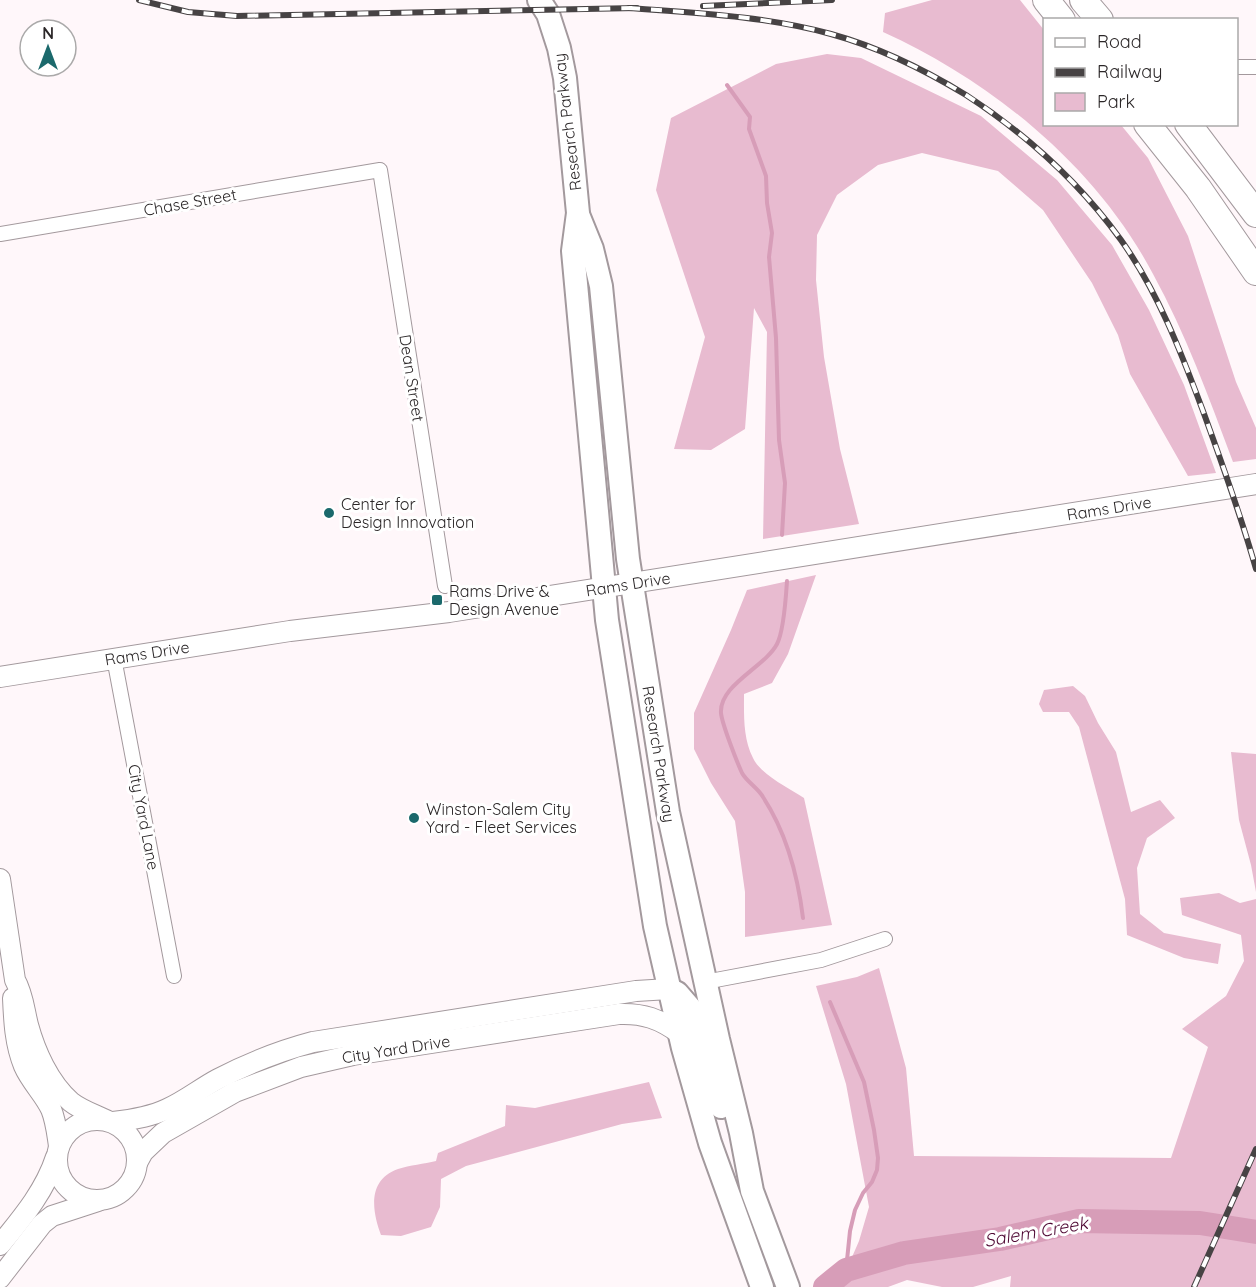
<svg xmlns="http://www.w3.org/2000/svg" width="1256" height="1287" viewBox="0 0 1256 1287" font-family="Quicksand,sans-serif">
  <rect width="100%" height="100%" fill="#fff7fa"/>
  <g fill="#e8bbd0">
    <path d="M932,0H1020L1044,30V124L1121,125L1148,158L1188,236L1236,382L1256,428V459L1233,462C1209,398 1186,334 1153,274C1096,166 993,82 883,32L885,13Z"/>
    <polygon points="827,54 861,58 981,116 1057,180 1112,245 1149,310 1184,385 1216,473 1188,476 1130,374 1118,335 1092,283 1043,210 998,171 922,153 878,165 837,195 817,235 816,280 824,357 840,449 859,524 763,539 767,332 754,308 745,429 711,450 674,449 705,337 656,190 671,118 776,64"/>
    <path d="M816,575L788,654L772,683L744,694C744,716 743,738 753,758C760,774 790,789 804,798L832,925L745,937V892L735,821L711,783L694,749V713L731,630L747,590Z"/>
    <polygon points="1073,686 1085,696 1098,723 1116,752 1131,812 1160,800 1175,818 1147,838 1137,868 1140,914 1164,933 1221,944 1218,964 1184,958 1127,935 1125,899 1079,727 1069,712 1043,712 1039,704 1044,690"/>
    <polygon points="1231,752 1256,754 1256,892 1251,865 1239,820"/>
    <polygon points="1219,893 1240,903 1256,899 1256,1287 1010,1287 1011,1276 973,1287 942,1287 907,1280 888,1287 839,1287 859,1241 869,1207 846,1084 816,986 857,977 879,968 906,1068 914,1156 1171,1158 1208,1047 1182,1029 1226,996 1244,961 1241,935 1182,915 1180,898"/>
    <path d="M649,1082L662,1118L622,1124L466,1166L441,1179L440,1207L431,1227L401,1236L381,1235C372,1211 367,1180 398,1169C410,1165 424,1164 436,1161L438,1153L505,1126L506,1105L535,1108Z"/>
  </g>
  <g fill="none" stroke-linecap="round" stroke-linejoin="round">
    <g stroke="#d79db8" stroke-width="4">
      <polyline points="727,85 750,117 749,129 766,176 767,203 772,233 769,257 776,338 779,440 785,483 782,535"/>
      <path d="M787,581C786,596 784,631 777,644C765,667 719,685 721,713C722,724 737,762 742,773C747,782 758,788 763,797C786,832 798,877 803,918"/>
      <polyline points="830,1002 864,1082 874,1130 878,1158 877,1170 872,1182 863,1193 855,1210 850,1231 846,1270"/>
    </g>
    <polyline stroke="#d79db8" stroke-width="24" points="825,1287 846,1270 904,1253 1000,1239 1079,1221 1200,1223 1256,1232"/>
    <defs>
      <g id="street">
        <polyline points="1236,67 1256,67"/>
        <polyline points="0,234 380,170 445,586"/>
        <polyline points="114,658 174,976"/>
        <polyline points="705,982 821,960 885,939"/>
      </g>
      <g id="secondary">
        <polyline points="0,677 290,631 449,612 1256,484"/>
        <path d="M0,879L15,980C23,994 24,1009 28,1025C35,1051 49,1083 71,1102C81,1110 96,1115 108,1121"/>
        <path d="M13,998C14,1021 15,1044 24,1066C31,1082 44,1094 51,1109C56,1121 57,1133 59,1146"/>
        <circle cx="97" cy="1160" r="40"/>
        <path d="M113,1122C131,1120 150,1117 167,1109C185,1101 201,1088 218,1079C249,1063 279,1051 313,1042L636,991L669,989"/>
        <path d="M137,1163L143,1152L163,1133L235,1092L301,1067L353,1055L619,1014C643,1013 660,1019 679,1033"/>
        <path d="M0,1245C22,1218 45,1191 56,1157"/>
        <polyline points="0,1278 42,1224 52,1216 98,1201"/>
      </g>
      <g id="primary">
        <polyline points="539,0 548,14 559,48 565,78 578,213 573,251 607,620 655,926 683,1048 710,1143 762,1287"/>
        <polyline points="579,217 592,249 601,286 628,559 668,812 718,1039 741,1133 752,1191 788,1287"/>
        <polyline points="669,989 677,993 690,1008 721,1107"/>
      </g>
      <g id="highway">
        <polyline points="1046,0 1062,20"/>
        <polyline points="1083,0 1100,20"/>
        <polyline points="1147,124 1198,188 1256,272"/>
        <polyline points="1188,124 1256,214"/>
      </g>
    </defs>
    <use href="#street" stroke="#a3999d" stroke-width="16"/>
    <use href="#secondary" stroke="#a3999d" stroke-width="22"/>
    <use href="#primary" stroke="#a3999d" stroke-width="26"/>
    <use href="#highway" stroke="#a3999d" stroke-width="28"/>
    <use href="#street" stroke="#fff" stroke-width="14"/>
    <use href="#secondary" stroke="#fff" stroke-width="20"/>
    <use href="#primary" stroke="#fff" stroke-width="22"/>
    <use href="#highway" stroke="#fff" stroke-width="26"/>
    <defs>
      <g id="rail">
        <polyline points="139,0 188,12 237,16 637,8"/>
        <polyline points="703,6 832,0"/>
        <path d="M629,8C697,13 765,16 831,34C878,47 925,70 966,95C1026,134 1079,182 1121,240C1158,292 1181,352 1203,411C1222,463 1241,516 1256,569"/>
        <polyline points="1194,1287 1256,1149"/>
      </g>
    </defs>
    <use href="#rail" stroke="#474344" stroke-width="6"/>
    <use href="#rail" stroke="#fff" stroke-width="4" stroke-dasharray="11" stroke-linecap="butt"/>
  </g>
  <g fill="#1b696c" stroke="#fff" stroke-width="2">
    <circle cx="329" cy="513" r="6"/>
    <rect x="431" y="594" width="12" height="12" rx="3"/>
    <circle cx="414" cy="818" r="6"/>
  </g>
  <g text-anchor="middle" stroke-width="6" stroke-linejoin="round" paint-order="stroke">
    <g font-size="16" fill="#2b2728" stroke="#fff">
      <text transform="translate(567 122) rotate(-97)" y="6">Research Parkway</text>
      <text transform="translate(190 202) rotate(-10)" y="6">Chase Street</text>
      <text transform="translate(412 378) rotate(81)" y="6">Dean Street</text>
      <text transform="translate(1109 508) rotate(-9)" y="6">Rams Drive</text>
      <text transform="translate(628 584) rotate(-9)" y="6">Rams Drive</text>
      <text transform="translate(147 653) rotate(-9)" y="6">Rams Drive</text>
      <text transform="translate(659 754) rotate(81)" y="6">Research Parkway</text>
      <text transform="translate(144 817) rotate(79)" y="6">City Yard Lane</text>
      <text transform="translate(396 1049) rotate(-9)" y="6">City Yard Drive</text>
    </g>
    <g font-size="16" fill="#2b2728" stroke="#fff" text-anchor="start">
      <text x="341" y="510">Center for<tspan x="341" dy="18">Design Innovation</tspan></text>
      <text x="449" y="597">Rams Drive &amp;<tspan x="449" dy="18">Design Avenue</tspan></text>
      <text x="426" y="815">Winston-Salem City<tspan x="426" dy="18">Yard - Fleet Services</tspan></text>
    </g>
    <g font-size="18" font-style="italic" fill="#4e0833" stroke="#fff">
      <text transform="translate(1036 1232) rotate(-10)" y="6">Salem Creek</text>
    </g>
  </g>
  <rect x="1043" y="18" width="195" height="108" fill="#ffffff" stroke="#aaa9a9" stroke-width="1.5"/>
  <rect x="1055" y="38" width="30" height="9" fill="#ffffff" stroke="#aaa9a9" stroke-width="1.5"/>
  <text x="1097" y="48" font-size="18" fill="#2b2728">Road</text>
  <rect x="1055" y="68" width="30" height="9" fill="#474344" stroke="#aaa9a9" stroke-width="1.5"/>
  <text x="1097" y="78" font-size="18" fill="#2b2728">Railway</text>
  <rect x="1055" y="93" width="30" height="18" fill="#e8bbd0" stroke="#aaa9a9" stroke-width="1.5"/>
  <text x="1097" y="108" font-size="18" fill="#2b2728">Park</text>
  <g transform="translate(48 48)"><circle r="28" fill="#ffffff" stroke="#aaa9a9" stroke-width="1.5"/>
  <path d="M0-4.5L10 22L0 15L-10 22Z" fill="#1b696c"/>
  <text y="-9" font-size="16" font-weight="bold" text-anchor="middle" fill="#2b2728">N</text>
  </g>
</svg>
